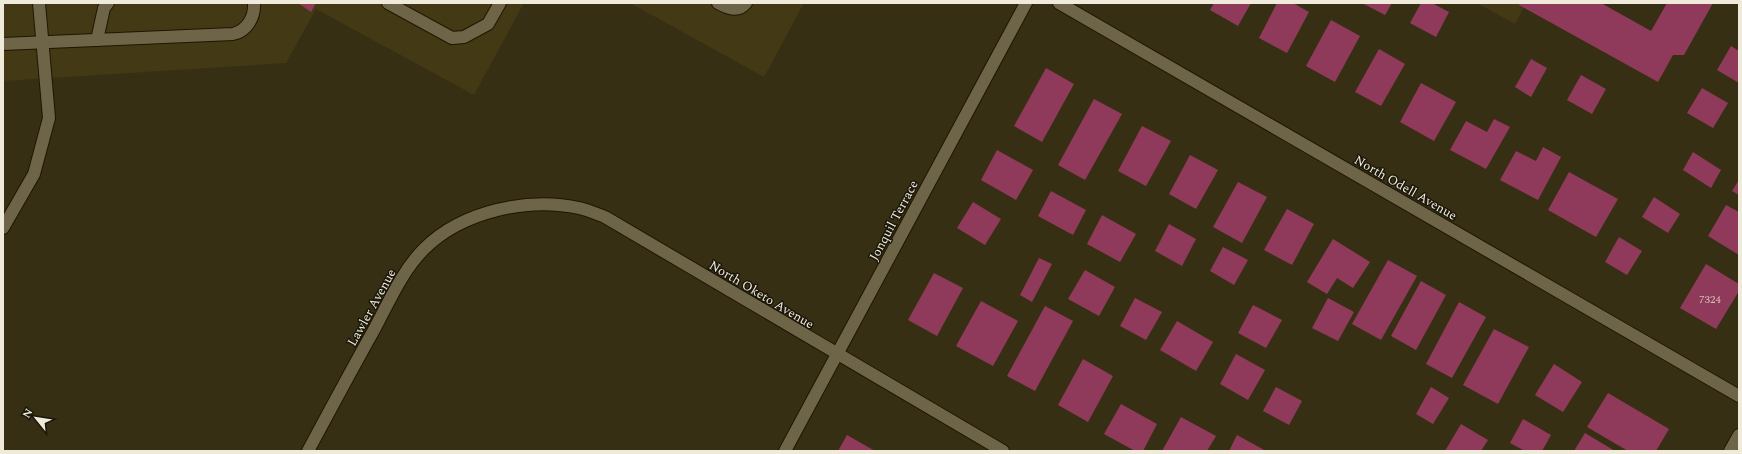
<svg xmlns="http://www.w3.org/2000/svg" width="1742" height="454" viewBox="0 0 1742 454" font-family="Spectral,serif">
  <rect width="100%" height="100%" fill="#372f13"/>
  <g fill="#433915">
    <polygon points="3,3 524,3 474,95 316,9 286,63 3,81"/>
    <polygon points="630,3 804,3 764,77"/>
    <polygon points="1477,3 1526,3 1515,24"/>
  </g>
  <g fill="#8f3a5a">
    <polygon points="298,3 316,3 311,12"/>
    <polygon points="1214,3 1251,3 1238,26 1210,10"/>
    <polygon points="1277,3 1293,3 1309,12 1287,53 1259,38"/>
    <polygon points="1362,3 1392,3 1385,15"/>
    <polygon points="1421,3 1432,3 1449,12 1436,37 1410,23"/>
    <polygon points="1520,3 1601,3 1651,31 1667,3 1713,3 1684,55 1673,55 1658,82 1519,5"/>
    <polygon points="1331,20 1360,36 1335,82 1306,66"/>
    <polygon points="1731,46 1739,51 1739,83 1717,70"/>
    <polygon points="1379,49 1405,64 1381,106 1355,92"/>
    <polygon points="1531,59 1547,68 1531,97 1515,87"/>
    <polygon points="1046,68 1074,84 1042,142 1014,126"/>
    <polygon points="1581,75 1606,89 1592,114 1567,100"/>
    <polygon points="1421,83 1456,102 1434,141 1400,122"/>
    <polygon points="1702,88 1728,103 1713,128 1687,113"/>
    <polygon points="1094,99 1122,114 1085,180 1058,165"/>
    <polygon points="1494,119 1510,127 1486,169 1450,150 1466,121 1487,132"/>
    <polygon points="1142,126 1171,141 1146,186 1118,171"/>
    <polygon points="1543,147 1561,157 1538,200 1500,180 1516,151 1536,161"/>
    <polygon points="997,150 1033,170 1016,200 981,180"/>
    <polygon points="1693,152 1721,170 1711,188 1683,170"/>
    <polygon points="1190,155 1218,170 1196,209 1169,194"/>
    <polygon points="1569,172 1618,199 1596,237 1548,210"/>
    <polygon points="1739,180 1739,195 1732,191"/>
    <polygon points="1238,182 1267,197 1242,243 1213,227"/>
    <polygon points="1051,191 1086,210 1073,235 1038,216"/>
    <polygon points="1654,197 1680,214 1668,233 1642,217"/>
    <polygon points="973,202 1001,219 985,245 957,228"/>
    <polygon points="1726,205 1739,212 1739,255 1708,236"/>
    <polygon points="1287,209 1314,224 1292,265 1264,250"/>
    <polygon points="1102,215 1136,234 1120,262 1087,244"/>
    <polygon points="1169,224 1196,239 1182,266 1155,251"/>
    <polygon points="1619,237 1642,251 1627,275 1605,262"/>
    <polygon points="1333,239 1370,262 1353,288 1337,278 1327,294 1307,282"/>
    <polygon points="1223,247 1248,260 1234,285 1210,271"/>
    <polygon points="1039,258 1052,264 1032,302 1020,295"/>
    <polygon points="1388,260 1417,276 1381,340 1352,324"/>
    <polygon points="1706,264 1739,284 1739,291 1716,329 1680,308"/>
    <polygon points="1085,270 1115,287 1099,316 1068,299"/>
    <polygon points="934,273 963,288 937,336 908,320"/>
    <polygon points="1421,281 1446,295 1416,350 1391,336"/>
    <polygon points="1135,298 1162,312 1146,340 1120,326"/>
    <polygon points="1328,298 1354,312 1338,341 1312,328"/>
    <polygon points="981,301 1018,321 993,366 956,346"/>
    <polygon points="1459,302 1486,317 1452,378 1426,364"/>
    <polygon points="1253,305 1282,320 1266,348 1238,333"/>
    <polygon points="1045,306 1073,321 1035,391 1007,376"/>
    <polygon points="1177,321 1213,342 1196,371 1160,350"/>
    <polygon points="1494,329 1529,347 1498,404 1463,385"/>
    <polygon points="1236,354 1265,370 1248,400 1220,384"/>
    <polygon points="1083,359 1113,376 1088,422 1058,405"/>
    <polygon points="1554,364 1582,382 1563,412 1535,395"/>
    <polygon points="1276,387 1302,401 1289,425 1263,411"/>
    <polygon points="1431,387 1449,398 1433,424 1416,414"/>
    <polygon points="1608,393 1669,429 1656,451 1628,451 1587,427"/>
    <polygon points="1121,404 1157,424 1143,451 1135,451 1104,434"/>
    <polygon points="1181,417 1216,436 1207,451 1162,451"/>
    <polygon points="1523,419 1551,435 1542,451 1525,451 1510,443"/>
    <polygon points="1461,424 1488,440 1481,451 1445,451"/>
    <polygon points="1585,433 1615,451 1574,451"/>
    <polygon points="847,435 875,451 838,451"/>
    <polygon points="1237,435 1266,451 1229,451"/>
  </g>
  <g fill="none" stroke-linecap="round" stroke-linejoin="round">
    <defs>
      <g id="minor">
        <polyline points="388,3 452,38 464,37 488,24 500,3"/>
        <path d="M718,3C727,8 738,13 746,3"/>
        <polyline points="1059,3 1739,396"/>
        <polyline points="97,40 104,8 108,3"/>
        <path d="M3,44L233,34C247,31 255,17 254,3"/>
        <polyline points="3,228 34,174 49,118 39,3"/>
        <path d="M308,451C330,410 352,369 375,328C389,302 402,271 424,249C462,211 528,197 579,208C588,210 597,214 605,217L1003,451"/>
        <polyline points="785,451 1026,3"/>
        <polyline points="1730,451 1739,435"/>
      </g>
    </defs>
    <use href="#minor" stroke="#1e1600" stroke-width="14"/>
    <use href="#minor" stroke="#6e6548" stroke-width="12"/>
  </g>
  <g text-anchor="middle" stroke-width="3" stroke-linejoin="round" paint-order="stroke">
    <g font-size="11" fill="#d7beba">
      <text x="1710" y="303">7324</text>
    </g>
    <g font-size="13" fill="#efeada" stroke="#1b170b">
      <text transform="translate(1406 187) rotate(30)" y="5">North Odell Avenue</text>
      <text transform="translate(893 220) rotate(-62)" y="5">Jonquil Terrace</text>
      <text transform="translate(762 294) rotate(31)" y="5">North Oketo Avenue</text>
      <text transform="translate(371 307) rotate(-61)" y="5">Lawler Avenue</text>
    </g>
  </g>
  <rect width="1742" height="454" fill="none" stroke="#efeada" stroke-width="8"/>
  <g transform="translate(36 418) rotate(300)" stroke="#1b170b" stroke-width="3" paint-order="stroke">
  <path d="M0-3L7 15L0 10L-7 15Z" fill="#efeada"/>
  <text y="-6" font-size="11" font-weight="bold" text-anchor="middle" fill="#efeada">N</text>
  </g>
</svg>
